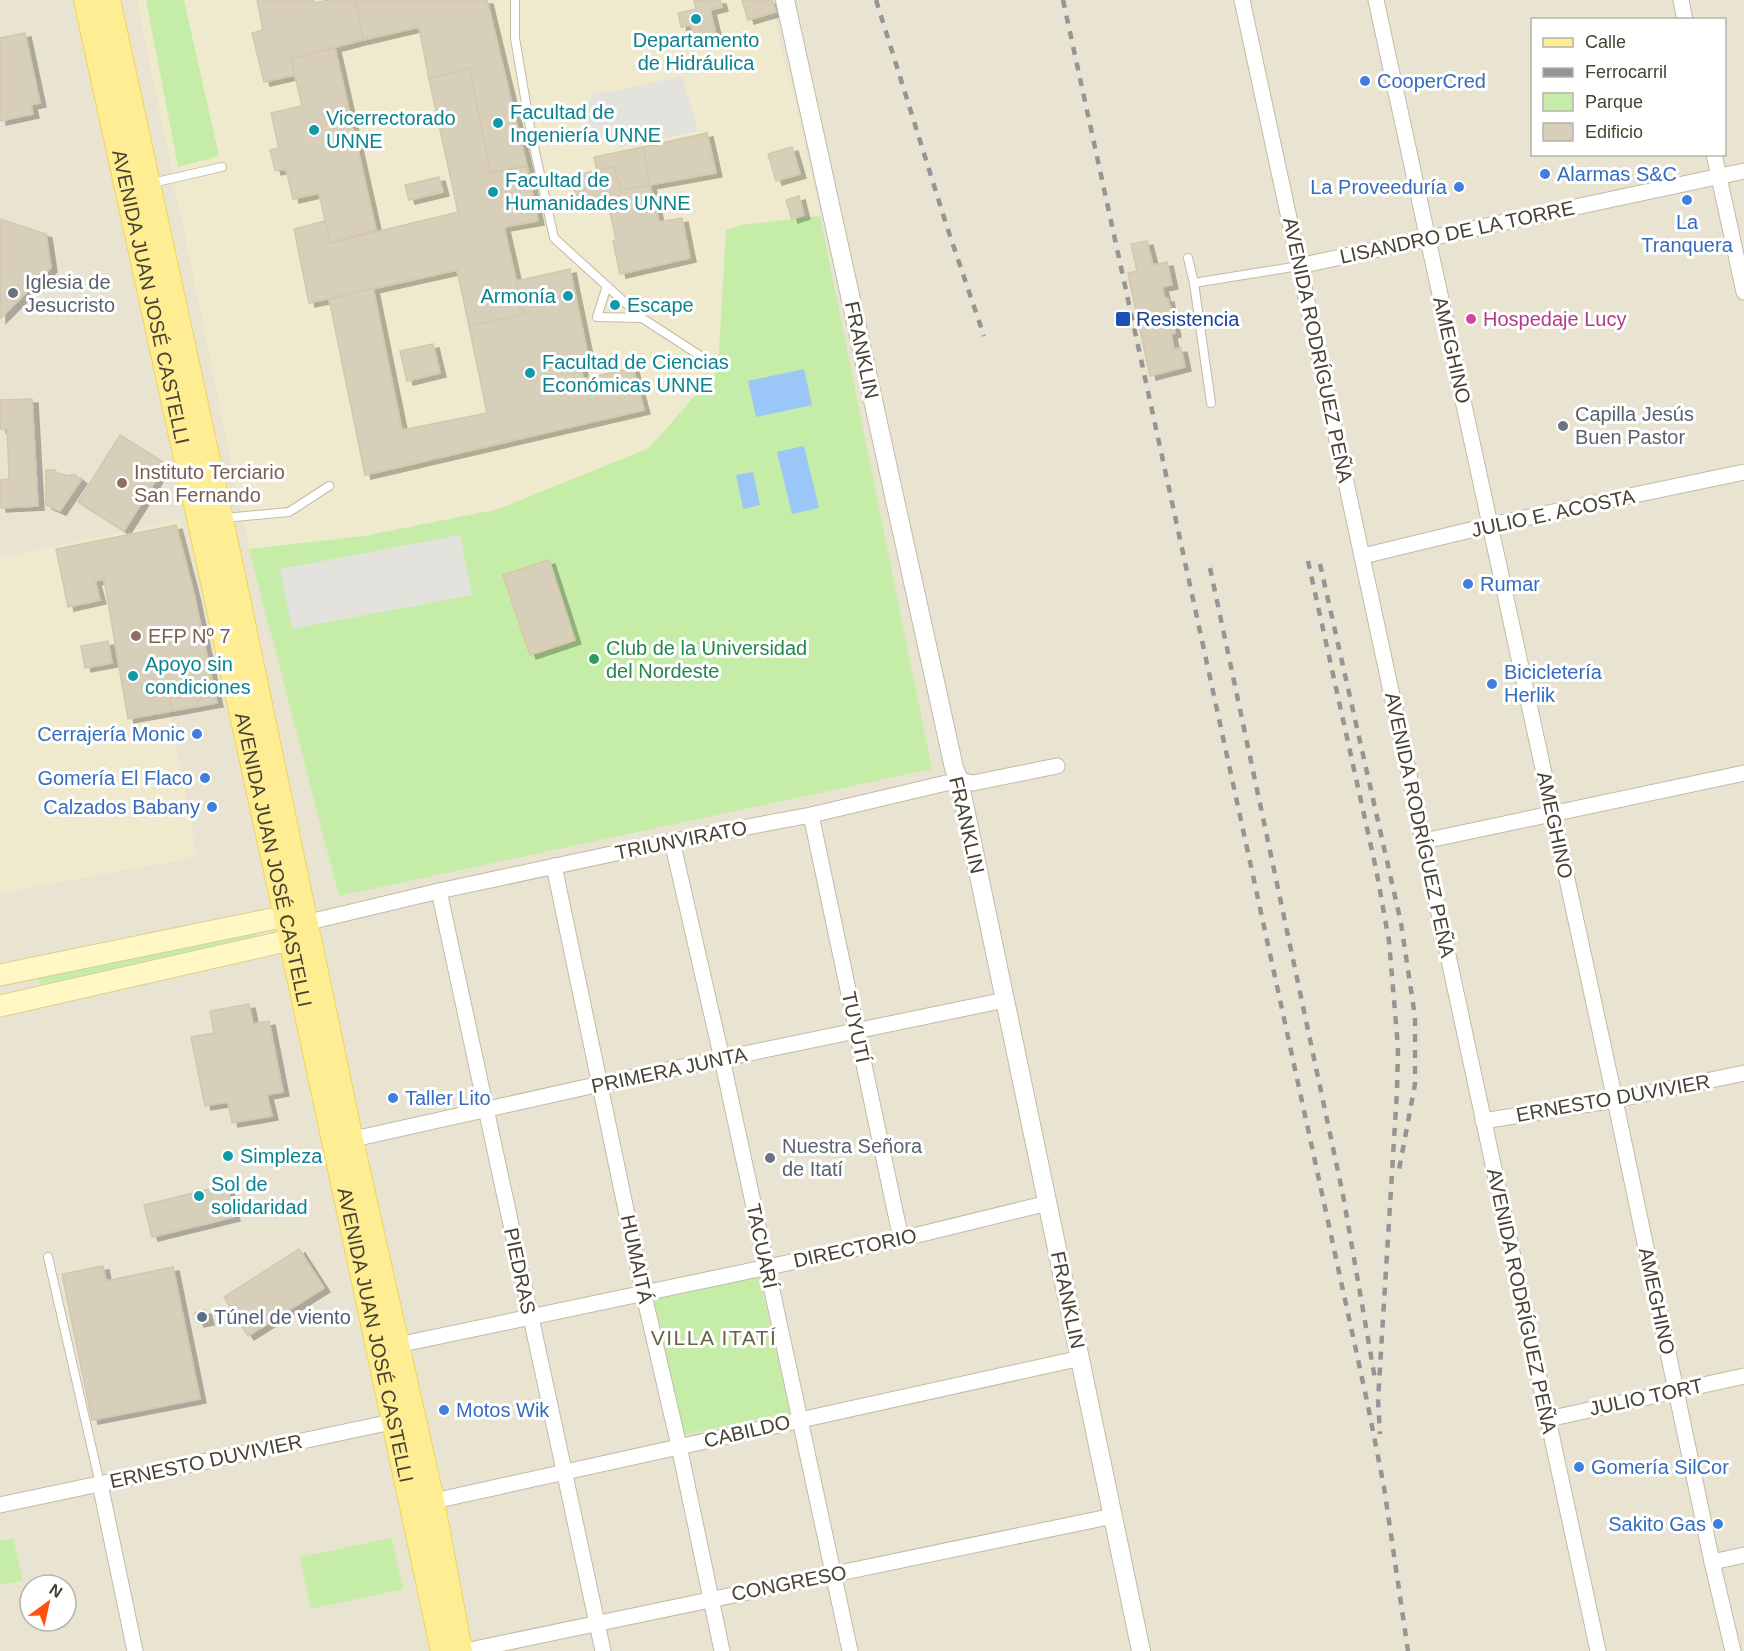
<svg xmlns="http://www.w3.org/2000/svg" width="1744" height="1651" viewBox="0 0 1744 1651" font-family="Arial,sans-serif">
  <defs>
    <filter id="shadow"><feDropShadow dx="6" dy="4" stdDeviation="0" flood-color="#0004"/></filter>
  </defs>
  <rect width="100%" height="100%" fill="#f4f1e4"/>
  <path fill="#e9e4d2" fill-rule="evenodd" d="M0,0H1744V1651H0ZM1532,20H1724V154H1532ZM30,1585H66V1621H30Z"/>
  <g fill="#efeacd">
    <polygon points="137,0 772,0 782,54 792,88 820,216 741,225 726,230 718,370 649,448 499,509 364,536 249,549"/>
    <polygon points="181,520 217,703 169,712 197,857 0,893 0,558"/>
  </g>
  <g fill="#c6eda8">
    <polygon points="146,0 184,0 219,156 178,167"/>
    <polygon points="820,216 932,769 339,896 249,549 364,536 499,509 649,448 718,370 726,230 741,225"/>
    <polygon points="255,929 258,940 40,985 37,975"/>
    <polygon points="759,1276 790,1412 684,1435 654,1299"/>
    <polygon points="13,1538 23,1580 0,1585 0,1541"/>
    <polygon points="392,1538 403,1589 311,1609 300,1557"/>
  </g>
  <g fill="#e4e2dd">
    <polygon points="682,76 698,131 621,148 586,125 583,112 595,91 611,92"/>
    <polygon points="460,535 472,595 292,629 280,569"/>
  </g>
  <g fill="#9ac6f8">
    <polygon points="804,369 812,405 756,417 748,381"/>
    <polygon points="804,446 819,508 792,514 777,452"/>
    <polygon points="753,472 760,505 743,509 736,475"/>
  </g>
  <g fill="#d7cfb9" stroke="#d3c8ab" stroke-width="1.5" filter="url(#shadow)">
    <polygon points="257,0 314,0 315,3 328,0 356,0 363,40 291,59 295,75 264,82 252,33 263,30"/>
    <polygon points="356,0 487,0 527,166 491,173 469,68 429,79 419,27 363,40"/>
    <polygon points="694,0 720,0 722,7 710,10 717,39 696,43 691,25 681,27 678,13 696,9"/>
    <polygon points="742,0 772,0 776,12 748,20"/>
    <polygon points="25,33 40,103 31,105 33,114 0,121 0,38"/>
    <polygon points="335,48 376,230 330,243 319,193 293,199 286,169 275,171 270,150 279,148 271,113 302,106 291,59"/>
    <polygon points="469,68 491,173 527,166 538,221 504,227 524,315 469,326 457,270 309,303 294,229 325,221 330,243 458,212 429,79"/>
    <polygon points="707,133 716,173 650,185 643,147"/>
    <polygon points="643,147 650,185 621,190 614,167 597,171 594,157"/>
    <polygon points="792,147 800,174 776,181 768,154"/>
    <polygon points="614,167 621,190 650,185 659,222 682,218 690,258 620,274 613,241 616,239 606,195 577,201 571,176"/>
    <polygon points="439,177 443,192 409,200 405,185"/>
    <polygon points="799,196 804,215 792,219 786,200"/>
    <polygon points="0,219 46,234 51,268 0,319"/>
    <polygon points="1147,241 1153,265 1167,262 1172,285 1162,287 1165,299 1168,298 1175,333 1171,334 1174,349 1181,348 1185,367 1150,376 1128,273 1137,271 1131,244"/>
    <polygon points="570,269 588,356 580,358 583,379 633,368 644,410 365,475 329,299 373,288 402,430 487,413 469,326 524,315 516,281"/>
    <polygon points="433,344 440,373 407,381 400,351"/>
    <polygon points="32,399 38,506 0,508 0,480 9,479 7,429 0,429 0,400"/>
    <polygon points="120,435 166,464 124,531 78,502"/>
    <polygon points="46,470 55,470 57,473 69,476 74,474 81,480 60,511 46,505"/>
    <polygon points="176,525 194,594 217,703 128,719 104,579 95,581 100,600 68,607 56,549"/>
    <polygon points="549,560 575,640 530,655 503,575"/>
    <polygon points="108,641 112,663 85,668 81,646"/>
    <polygon points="206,659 215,696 198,700 197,706 172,711 168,688 186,684 182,664"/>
    <polygon points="249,1004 253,1024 269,1021 283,1092 267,1095 272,1116 232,1123 228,1102 205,1106 191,1037 214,1033 210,1011"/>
    <polygon points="227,1185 234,1217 152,1237 144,1205"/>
    <polygon points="299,1249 324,1288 248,1336 224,1297"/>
    <polygon points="103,1266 106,1281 173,1267 200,1399 92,1420 62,1274"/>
    <polygon points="205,1310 208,1321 198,1323 195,1313"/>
  </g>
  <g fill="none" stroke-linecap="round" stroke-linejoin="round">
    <defs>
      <g id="service">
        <polyline points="515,0 515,38 531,133 554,238 642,318 702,357"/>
        <polyline points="152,183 222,167"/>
        <polyline points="1188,258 1194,283 1211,403"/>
        <polyline points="1194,283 1299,266"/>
        <polyline points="607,286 597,317 642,318"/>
        <polyline points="224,518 289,512 329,486"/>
        <polyline points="48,1257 100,1484"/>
      </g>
      <g id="minor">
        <polyline points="1242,0 1598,1651"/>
        <polyline points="1376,0 1615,1100 1712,1562 1733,1651"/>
        <polyline points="1681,0 1685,20"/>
        <polyline points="1714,154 1744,292"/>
        <polyline points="1299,266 1744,171"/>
        <polyline points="1363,556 1491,525 1744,472"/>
        <polyline points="811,815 901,1239"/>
        <polyline points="672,841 722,1059 850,1651"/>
        <polyline points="1424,841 1744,773"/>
        <polyline points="554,866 643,1291 679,1446 722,1651"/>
        <polyline points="439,891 603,1651"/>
        <polyline points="305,923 439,891 672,841 811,815 959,780 973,783 1057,766"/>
        <polyline points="1483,1121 1615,1100 1744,1073"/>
        <polyline points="345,1141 600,1084 1005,1000"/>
        <polyline points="388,1347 901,1239 1048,1203"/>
        <polyline points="1548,1419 1744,1376"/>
        <polyline points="100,1484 135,1651"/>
        <polyline points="425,1503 1081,1358"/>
        <polyline points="0,1505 401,1420"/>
        <polyline points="1712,1562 1744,1555"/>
        <polyline points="465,1651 1113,1516"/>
      </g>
      <polyline id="tertiary" points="785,0 954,768 959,780 1141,1651"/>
      <g id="secondary">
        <polyline points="0,975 286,916"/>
        <polyline points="0,1006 290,940 301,927"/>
      </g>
      <g id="primary">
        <path id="s1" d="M86,0L286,916L443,1651"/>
        <polyline points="108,0 232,571 351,1140 432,1501 460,1651"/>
      </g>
    </defs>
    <use href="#service" stroke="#c1bba6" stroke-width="10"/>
    <use href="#minor" stroke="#c1bba6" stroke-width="17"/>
    <use href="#tertiary" stroke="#c1bba6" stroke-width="20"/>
    <use href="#secondary" stroke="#d9cf8f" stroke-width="23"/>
    <use href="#primary" stroke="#f1d556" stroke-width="26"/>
    <use href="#service" stroke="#fff" stroke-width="8"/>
    <use href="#minor" stroke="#fff" stroke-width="15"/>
    <use href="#tertiary" stroke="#fff" stroke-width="18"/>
    <use href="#secondary" stroke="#fff8c4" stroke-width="21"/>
    <use href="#primary" stroke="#ffed93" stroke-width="24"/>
    <g stroke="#959595" stroke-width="4.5" stroke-dasharray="8 8" stroke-linecap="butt">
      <polyline points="876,0 947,227 984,336"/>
      <polyline points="1063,0 1367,1401 1384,1487 1408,1651"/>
      <polyline points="1308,561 1376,869 1389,941 1398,1047 1397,1091 1378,1400 1380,1434"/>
      <polyline points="1320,564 1401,923 1415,1017 1415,1084 1399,1170"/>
      <polyline points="1210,568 1343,1195 1375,1379"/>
    </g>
  </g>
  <g fill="#0f9aa8" stroke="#fff" stroke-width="2">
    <circle cx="696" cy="19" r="6"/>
    <circle cx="498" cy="123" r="6"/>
    <circle cx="314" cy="130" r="6"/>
    <circle cx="493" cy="192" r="6"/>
    <circle cx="568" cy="296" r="6"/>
    <circle cx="615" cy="305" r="6"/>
    <circle cx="530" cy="373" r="6"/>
    <circle cx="133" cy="676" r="6"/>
    <circle cx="228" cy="1156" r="6"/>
    <circle cx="199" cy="1196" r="6"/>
  </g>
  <g fill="#3f7fe0" stroke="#fff" stroke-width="2">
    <circle cx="1365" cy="81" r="6"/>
    <circle cx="1545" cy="174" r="6"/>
    <circle cx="1459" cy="187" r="6"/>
    <circle cx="1687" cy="200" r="6"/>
    <circle cx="1468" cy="584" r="6"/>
    <circle cx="1492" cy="684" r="6"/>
    <circle cx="197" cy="734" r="6"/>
    <circle cx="205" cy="778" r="6"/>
    <circle cx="212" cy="807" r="6"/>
    <circle cx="393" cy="1098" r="6"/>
    <circle cx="444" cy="1410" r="6"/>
    <circle cx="1579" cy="1467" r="6"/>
    <circle cx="1718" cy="1524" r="6"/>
  </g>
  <g fill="#6b7280" stroke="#fff" stroke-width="2">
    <circle cx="13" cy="293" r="6"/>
    <circle cx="1563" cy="426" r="6"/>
    <circle cx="770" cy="1158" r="6"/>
  </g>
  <rect fill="#1a4fb4" stroke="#fff" stroke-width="2" x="1115" y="311" width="16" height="16" rx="3"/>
  <circle fill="#d1479c" stroke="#fff" stroke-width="2" cx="1471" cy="319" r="6"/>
  <g fill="#8d6e63" stroke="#fff" stroke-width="2">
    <circle cx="122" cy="483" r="6"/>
    <circle cx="136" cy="636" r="6"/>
  </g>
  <circle fill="#2e9e5b" stroke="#fff" stroke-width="2" cx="594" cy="659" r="6"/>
  <circle fill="#5c6f8a" stroke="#fff" stroke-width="2" cx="202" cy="1317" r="6"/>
  <g text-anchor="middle" stroke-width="6" stroke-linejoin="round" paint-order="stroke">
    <g font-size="20" fill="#0d838f" stroke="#fff" text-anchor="start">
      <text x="696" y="47" text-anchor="middle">Departamento<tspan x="696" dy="23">de Hidráulica</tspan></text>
      <text x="510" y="119">Facultad de<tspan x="510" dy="23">Ingeniería UNNE</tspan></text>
      <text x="326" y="125">Vicerrectorado<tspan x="326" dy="23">UNNE</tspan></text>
      <text x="505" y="187">Facultad de<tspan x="505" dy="23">Humanidades UNNE</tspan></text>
      <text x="556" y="303" text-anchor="end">Armonía</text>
      <text x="627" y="312">Escape</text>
      <text x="542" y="369">Facultad de Ciencias<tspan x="542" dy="23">Económicas UNNE</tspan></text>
      <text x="145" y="671">Apoyo sin<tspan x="145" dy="23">condiciones</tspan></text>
      <text x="240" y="1163">Simpleza</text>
      <text x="211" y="1191">Sol de<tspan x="211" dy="23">solidaridad</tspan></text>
    </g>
    <g font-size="20" fill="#366cbe" stroke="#fff" text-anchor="start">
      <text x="1377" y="88">CooperCred</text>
      <text x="1557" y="181">Alarmas S&amp;C</text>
      <text x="1447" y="194" text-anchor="end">La Proveeduría</text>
      <text x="1687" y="229" text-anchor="middle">La<tspan x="1687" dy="23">Tranquera</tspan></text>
      <text x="1480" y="591">Rumar</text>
      <text x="1504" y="679">Bicicletería<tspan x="1504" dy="23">Herlik</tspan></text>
      <text x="185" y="741" text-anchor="end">Cerrajería Monic</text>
      <text x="193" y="785" text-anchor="end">Gomería El Flaco</text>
      <text x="200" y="814" text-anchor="end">Calzados Babany</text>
      <text x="405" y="1105">Taller Lito</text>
      <text x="456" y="1417">Motos Wik</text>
      <text x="1591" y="1474">Gomería SilCor</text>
      <text x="1706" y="1531" text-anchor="end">Sakito Gas</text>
    </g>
    <g font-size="20" fill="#474233" stroke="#fff">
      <text transform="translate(1457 232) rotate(-12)" y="7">LISANDRO DE LA TORRE</text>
      <text dy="7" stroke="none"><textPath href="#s1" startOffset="304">AVENIDA JUAN JOSÉ CASTELLI</textPath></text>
      <text transform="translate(862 350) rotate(78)" y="7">FRANKLIN</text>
      <text transform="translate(1318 350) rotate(78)" y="7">AVENIDA RODRÍGUEZ PEÑA</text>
      <text transform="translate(1452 350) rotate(77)" y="7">AMEGHINO</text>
      <text transform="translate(1553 513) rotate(-12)" y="7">JULIO E. ACOSTA</text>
      <text transform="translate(967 825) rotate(77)" y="7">FRANKLIN</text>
      <text transform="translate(1420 825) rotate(78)" y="7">AVENIDA RODRÍGUEZ PEÑA</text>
      <text transform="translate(1555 825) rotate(78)" y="7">AMEGHINO</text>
      <text transform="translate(681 840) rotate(-11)" y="7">TRIUNVIRATO</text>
      <text dy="7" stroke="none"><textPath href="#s1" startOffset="880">AVENIDA JUAN JOSÉ CASTELLI</textPath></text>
      <text transform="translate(856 1027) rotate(78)" y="7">TUYUTÍ</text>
      <text transform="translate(669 1070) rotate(-12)" y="7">PRIMERA JUNTA</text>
      <text transform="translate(1613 1098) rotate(-10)" y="7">ERNESTO DUVIVIER</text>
      <text transform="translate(762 1246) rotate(78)" y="7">TACUARÍ</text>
      <text transform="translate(855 1248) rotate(-12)" y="7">DIRECTORIO</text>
      <text transform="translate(637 1259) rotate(78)" y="7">HUMAITÁ</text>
      <text transform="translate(520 1271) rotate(78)" y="7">PIEDRAS</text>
      <text transform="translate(1068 1300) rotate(78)" y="7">FRANKLIN</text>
      <text transform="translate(1522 1301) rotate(78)" y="7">AVENIDA RODRÍGUEZ PEÑA</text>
      <text transform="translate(1657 1301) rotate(78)" y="7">AMEGHINO</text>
      <text dy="7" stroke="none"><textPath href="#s1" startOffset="1366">AVENIDA JUAN JOSÉ CASTELLI</textPath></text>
      <text transform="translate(1646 1397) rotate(-12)" y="7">JULIO TORT</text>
      <text transform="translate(747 1431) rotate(-13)" y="7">CABILDO</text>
      <text transform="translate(206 1461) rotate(-12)" y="7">ERNESTO DUVIVIER</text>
      <text transform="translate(789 1583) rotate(-11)" y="7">CONGRESO</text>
    </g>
    <g font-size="20" fill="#5b616d" stroke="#fff" text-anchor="start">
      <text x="25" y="289">Iglesia de<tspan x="25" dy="23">Jesucristo</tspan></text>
      <text x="1575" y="421">Capilla Jesús<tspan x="1575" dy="23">Buen Pastor</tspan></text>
      <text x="782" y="1153">Nuestra Señora<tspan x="782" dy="23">de Itatí</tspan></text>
    </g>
    <g font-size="20" fill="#164399" stroke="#fff" text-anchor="start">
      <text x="1136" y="326">Resistencia</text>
    </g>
    <g font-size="20" fill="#b23c85" stroke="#fff" text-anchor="start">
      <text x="1483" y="326">Hospedaje Lucy</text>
    </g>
    <g font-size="20" fill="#785e54" stroke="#fff" text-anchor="start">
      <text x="134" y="479">Instituto Terciario<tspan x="134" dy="23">San Fernando</tspan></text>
      <text x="148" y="643">EFP Nº 7</text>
    </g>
    <g font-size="20" fill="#27864d" stroke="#fff" text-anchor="start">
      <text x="606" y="655">Club de la Universidad<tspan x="606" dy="23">del Nordeste</tspan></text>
    </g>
    <g font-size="20" fill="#4e5e75" stroke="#fff" text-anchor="start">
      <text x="214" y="1324">Túnel de viento</text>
    </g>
    <g font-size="21" letter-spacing="1.5" fill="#6b6249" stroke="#fff">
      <text x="714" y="1345">VILLA ITATÍ</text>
    </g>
  </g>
  <rect x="1531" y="18" width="195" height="138" fill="#ffffff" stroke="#b5b3ad" stroke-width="1.5"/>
  <rect x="1543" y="38" width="30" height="9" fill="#ffed93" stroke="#b5b3ad" stroke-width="1.5"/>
  <text x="1585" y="48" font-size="18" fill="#474233">Calle</text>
  <rect x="1543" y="68" width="30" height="9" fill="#959595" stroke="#b5b3ad" stroke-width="1.5"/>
  <text x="1585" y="78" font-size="18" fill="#474233">Ferrocarril</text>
  <rect x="1543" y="93" width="30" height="18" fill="#c6eda8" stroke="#b5b3ad" stroke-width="1.5"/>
  <text x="1585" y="108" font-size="18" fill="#474233">Parque</text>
  <rect x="1543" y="123" width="30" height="18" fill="#d7cfb9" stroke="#b5b3ad" stroke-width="1.5"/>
  <text x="1585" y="138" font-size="18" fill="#474233">Edificio</text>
  <g transform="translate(48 1603) rotate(33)"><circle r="28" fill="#ffffff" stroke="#b5b3ad" stroke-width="1.5"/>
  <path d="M0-4.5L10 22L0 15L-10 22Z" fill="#ff5211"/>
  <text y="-9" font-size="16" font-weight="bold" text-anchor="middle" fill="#474233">N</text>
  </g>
</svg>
